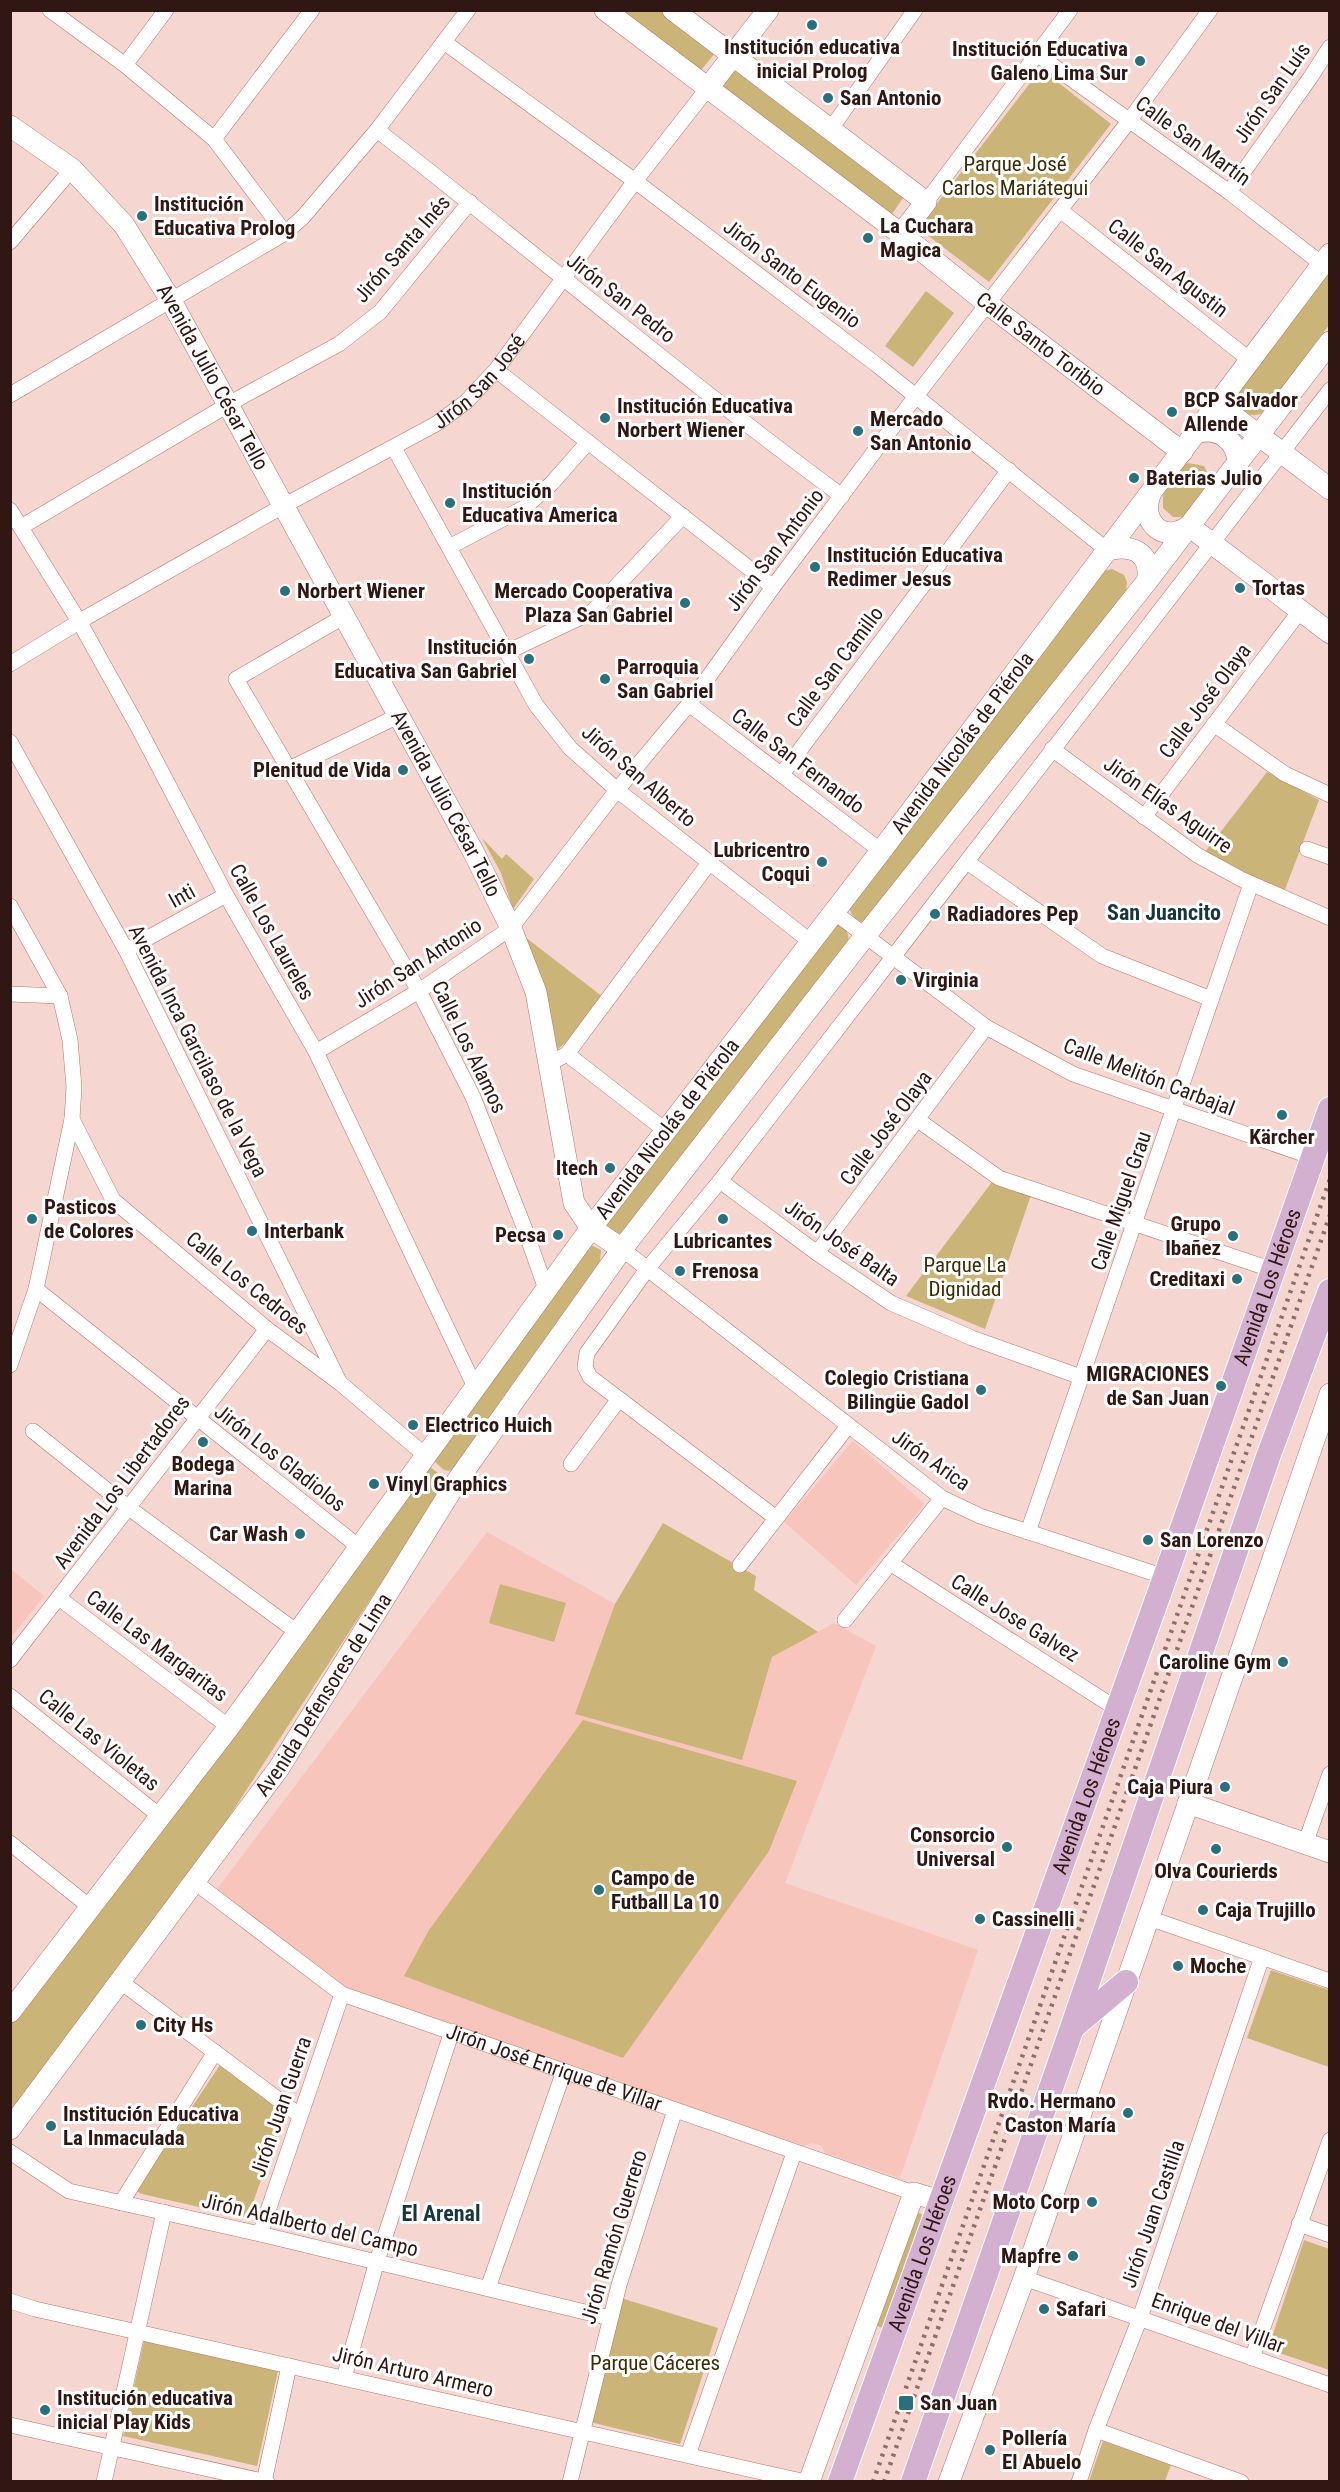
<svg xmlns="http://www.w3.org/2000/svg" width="1340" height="2492" viewBox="0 0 1340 2492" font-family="'Roboto Condensed',sans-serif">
  <rect width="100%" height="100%" fill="#f5d6d1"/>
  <g fill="#f7c5bc">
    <polygon points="853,1441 925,1504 856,1585 784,1522"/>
    <polygon points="487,1532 615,1604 576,1714 742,1760 772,1657 834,1623 876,1646 785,1883 978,1950 900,2178 825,2153 822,2146 812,2143 805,2146 432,2024 345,1987 217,1889"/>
    <polygon points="11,1569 44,1596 11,1637"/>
  </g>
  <g fill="#cab478">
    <polygon points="623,11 661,11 716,52 701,70"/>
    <polygon points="733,68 903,198 892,214 721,86"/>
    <polygon points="1041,69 1111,124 989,282 918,228"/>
    <path d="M1329,271V325L1264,412C1251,420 1238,411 1236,396Z"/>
    <polygon points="926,291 954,313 913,367 885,346"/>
    <polygon points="1188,463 1204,466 1211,480 1183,517 1173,517 1163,508 1163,495 1183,465"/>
    <path d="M1112,569L1124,575L1127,582L1126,591L865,923C857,921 851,916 849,907L1104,571Z"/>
    <polygon points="1267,772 1319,800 1284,892 1205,852"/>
    <polygon points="482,838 502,859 506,854 534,879 513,909 501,873"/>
    <path d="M836,924C846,927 850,934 848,944L623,1235L618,1236L607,1226L608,1219Z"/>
    <polygon points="516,930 603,997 570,1039 553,1053"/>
    <polygon points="992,1182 1031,1195 985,1329 906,1296"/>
    <polygon points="591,1245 601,1250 600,1261 454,1467 449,1471 444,1470 435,1462 435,1459"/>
    <polygon points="427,1465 448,1480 197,1866 11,2112 10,2025"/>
    <polygon points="663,1523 756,1576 754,1590 818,1632 772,1657 742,1760 575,1714 615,1604"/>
    <polygon points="500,1584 566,1603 554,1642 489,1623"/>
    <polygon points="583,1720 797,1781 769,1851 623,2058 404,1976 429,1930"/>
    <polygon points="1271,1970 1329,1990 1329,2067 1247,2038"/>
    <polygon points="220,2065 285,2112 249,2214 243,2217 142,2194 138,2192 138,2188"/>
    <polygon points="914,2211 926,2216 885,2329 873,2324"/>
    <polygon points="1304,2240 1329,2249 1329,2370 1268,2349"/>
    <polygon points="621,2298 718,2328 680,2444 590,2422"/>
    <polygon points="144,2341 278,2371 257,2466 123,2436"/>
    <polygon points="1103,2441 1171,2465 1165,2481 1089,2481"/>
  </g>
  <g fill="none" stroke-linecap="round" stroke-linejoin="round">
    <defs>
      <g id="street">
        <polyline points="50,10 125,65 214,139 285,233"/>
        <polyline points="444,42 635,181 877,365 1107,550"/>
        <polyline points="1038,55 1229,192 1322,264"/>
        <polyline points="125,65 166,10"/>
        <path d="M377,130C533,251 683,379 842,496"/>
        <polyline points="830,130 915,10"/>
        <polyline points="214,139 312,10"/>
        <polyline points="1229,192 1310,78 1330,47"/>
        <polyline points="926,202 1070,10"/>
        <polyline points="1060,210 1250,360"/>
        <polyline points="10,242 72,169"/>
        <polyline points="496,370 773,587"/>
        <polyline points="10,395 285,233 303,217 377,130 468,10"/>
        <polyline points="394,448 536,705 570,748 617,790 811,942"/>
        <polyline points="10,510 80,623 138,727 226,895 316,1052 475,1387"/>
        <polyline points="21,527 243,396 339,344 380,312 470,202"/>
        <polyline points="449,547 524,508 552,483 588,442"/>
        <polyline points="343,617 236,679 419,991 473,1097 524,1227 547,1292"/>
        <polyline points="507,652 592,612 683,516"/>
        <path id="s1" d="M10,664L87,617L283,506L436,424L466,402L496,370L635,181L708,88"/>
        <polyline points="689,704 881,851"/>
        <polyline points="1214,724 1285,774 1330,795"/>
        <polyline points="10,742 126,950 340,1383"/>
        <polyline points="1052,749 1197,855 1241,879 1330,918"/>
        <polyline points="289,769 398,716"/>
        <polyline points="782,774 1009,470"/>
        <polyline points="1144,817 1300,611"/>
        <polyline points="1307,849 1330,857"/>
        <polyline points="967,862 1102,956 1211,999"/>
        <polyline points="10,906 60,996 70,1040 74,1087 72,1119 36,1289 10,1365"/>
        <polyline points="834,912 986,1027 1073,1074 1312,1157"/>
        <polyline points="126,950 226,895"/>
        <polyline points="10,994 60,996"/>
        <polyline points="316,1052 419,991 511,928 617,790 689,704 773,587 916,396 1129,121 1210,10"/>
        <polyline points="567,1054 666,1131"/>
        <polyline points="549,1064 567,1054 709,863"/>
        <polyline points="72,1119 113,1200 267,1329 340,1383 425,1455"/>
        <polyline points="918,1120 999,1178 1273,1270"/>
        <polyline points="720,1181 817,1253 891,1303 972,1338 1081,1377"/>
        <polyline points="622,1249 942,1498 980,1516 1165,1577"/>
        <polyline points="817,1253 986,1027"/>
        <polyline points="36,1289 359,1547"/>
        <polyline points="33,1431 129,1508 297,1632"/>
        <polyline points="571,1464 619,1399"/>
        <polyline points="776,1518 590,1377 585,1367 587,1353 648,1268 720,1181 893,957 1330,390"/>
        <polyline points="1028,1532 1251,884"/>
        <polyline points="890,1563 1117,1709"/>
        <polyline points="740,1565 848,1426"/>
        <polyline points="59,1598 229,1727"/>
        <polyline points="845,1620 942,1498"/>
        <polyline points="10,1660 267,1329"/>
        <polyline points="10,1696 161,1817"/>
        <polyline points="10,1843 90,1907"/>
        <polyline points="1305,1844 1330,1774"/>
        <path id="s2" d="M196,1883L342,1994L914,2193"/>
        <polyline points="1149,1918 1330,1981"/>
        <polyline points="121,1982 299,2115"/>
        <polyline points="10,2152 69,2191 260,2234 610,2318"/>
        <polyline points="121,2203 215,2052"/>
        <polyline points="1299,2224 1330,2235"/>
        <polyline points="260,2234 342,1994"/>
        <polyline points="1024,2278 1330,2385"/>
        <polyline points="488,2288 564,2071"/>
        <polyline points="10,2301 35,2309 806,2482"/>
        <polyline points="1252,2358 1330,2140"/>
        <polyline points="344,2378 377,2261 452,2031"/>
        <polyline points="10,2425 267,2482"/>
        <polyline points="1096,2430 1241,2482"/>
        <polyline points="688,2455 794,2153"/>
        <polyline points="104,2482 164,2212"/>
        <polyline points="264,2482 289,2366"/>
        <polyline points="570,2482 619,2285 675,2110"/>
        <polyline points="1079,2482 1096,2430 1140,2318 1262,1957"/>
      </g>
      <g id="secondary">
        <path id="s3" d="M605,10L901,234L988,304L1182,452"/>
        <polyline points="673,10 926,202 901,234"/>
        <polyline points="708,88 768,10"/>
        <path id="s4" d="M10,126L72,169L124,225L170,299L474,853L511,928L536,992L574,1203L591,1228L622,1249"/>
        <polyline points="1217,404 1330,489"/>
        <path d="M1196,433C1218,426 1237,440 1238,463"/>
        <path d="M1150,495C1140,523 1164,544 1189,526L1330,633"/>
        <path d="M1107,550C1131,544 1151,551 1148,580"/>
        <polyline points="1188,1803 1330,1852"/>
        <path id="s5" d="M10,2012L229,1727L591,1228L881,851L1330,254"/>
        <path id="s6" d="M10,2129L279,1768L459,1478L622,1249L865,936L1148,580L1330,342"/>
        <polyline points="809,2482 914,2193 940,2201"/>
        <polyline points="949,2482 1024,2278 1330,1394"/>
      </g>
      <g id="primary">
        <polyline points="1074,2026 1126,1982"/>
        <path id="s7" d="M840,2482L1165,1577L1330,1109"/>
        <polyline points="913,2482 1072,2028 1268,1457 1330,1291"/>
      </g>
    </defs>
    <use href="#street" stroke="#ba756a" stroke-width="16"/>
    <use href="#secondary" stroke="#ba756a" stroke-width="22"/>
    <use href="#primary" stroke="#fff" stroke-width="26"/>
    <use href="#street" stroke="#fff" stroke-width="15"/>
    <use href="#secondary" stroke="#fff" stroke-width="21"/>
    <use href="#primary" stroke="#d3b0d0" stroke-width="24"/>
    <g stroke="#8b6f6a" stroke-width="4.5" stroke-dasharray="3 6" stroke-linecap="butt">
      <polyline points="873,2482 1330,1179"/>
      <polyline points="884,2482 1330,1215"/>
    </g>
  </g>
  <g fill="#28707b" stroke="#fff" stroke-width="2">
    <circle cx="812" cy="25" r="6"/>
    <circle cx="1140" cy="61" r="6"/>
    <circle cx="828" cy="98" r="6"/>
    <circle cx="142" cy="216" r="6"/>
    <circle cx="868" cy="238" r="6"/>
    <circle cx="1172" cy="412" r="6"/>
    <circle cx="605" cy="418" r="6"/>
    <circle cx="858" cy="431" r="6"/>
    <circle cx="1134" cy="478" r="6"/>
    <circle cx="450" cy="503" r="6"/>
    <circle cx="815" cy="567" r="6"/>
    <circle cx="1240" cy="588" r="6"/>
    <circle cx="285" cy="591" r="6"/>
    <circle cx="685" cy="603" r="6"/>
    <circle cx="529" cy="659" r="6"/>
    <circle cx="605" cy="679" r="6"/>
    <circle cx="403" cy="770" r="6"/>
    <circle cx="822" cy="862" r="6"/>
    <circle cx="935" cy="914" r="6"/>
    <circle cx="901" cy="980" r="6"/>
    <circle cx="1282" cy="1115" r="6"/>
    <circle cx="610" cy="1168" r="6"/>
    <circle cx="32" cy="1219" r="6"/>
    <circle cx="723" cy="1219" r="6"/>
    <circle cx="252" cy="1231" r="6"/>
    <circle cx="558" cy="1235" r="6"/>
    <circle cx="1233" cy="1236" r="6"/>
    <circle cx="680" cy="1271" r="6"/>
    <circle cx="1237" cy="1279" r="6"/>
    <circle cx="1221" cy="1386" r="6"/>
    <circle cx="981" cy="1390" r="6"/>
    <circle cx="413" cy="1425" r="6"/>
    <circle cx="203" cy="1442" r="6"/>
    <circle cx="374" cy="1484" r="6"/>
    <circle cx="300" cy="1534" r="6"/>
    <circle cx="1148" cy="1540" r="6"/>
    <circle cx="1283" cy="1662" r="6"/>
    <circle cx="1225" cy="1787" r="6"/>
    <circle cx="1007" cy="1847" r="6"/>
    <circle cx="1216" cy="1849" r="6"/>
    <circle cx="599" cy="1890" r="6"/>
    <circle cx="1203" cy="1910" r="6"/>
    <circle cx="980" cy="1919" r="6"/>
    <circle cx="1178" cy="1966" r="6"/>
    <circle cx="141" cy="2025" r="6"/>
    <circle cx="1128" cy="2113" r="6"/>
    <circle cx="51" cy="2126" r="6"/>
    <circle cx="1092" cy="2202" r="6"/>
    <circle cx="1073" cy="2256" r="6"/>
    <circle cx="1044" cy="2309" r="6"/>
    <rect x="898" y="2395" width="16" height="16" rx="3"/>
    <circle cx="45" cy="2410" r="6"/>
    <circle cx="990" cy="2450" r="6"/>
  </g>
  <g text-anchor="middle" stroke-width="6" stroke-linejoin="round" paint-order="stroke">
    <g font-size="21" font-weight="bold" fill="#311713" stroke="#fff" text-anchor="start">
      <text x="812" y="54" text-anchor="middle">Institución educativa<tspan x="812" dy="24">inicial Prolog</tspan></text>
      <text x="1128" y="56" text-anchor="end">Institución Educativa<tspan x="1128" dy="24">Galeno Lima Sur</tspan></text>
      <text x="840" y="105">San Antonio</text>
      <text x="154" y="211">Institución<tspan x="154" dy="24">Educativa Prolog</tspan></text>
      <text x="880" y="233">La Cuchara<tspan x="880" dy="24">Magica</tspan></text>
      <text x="1184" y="407">BCP Salvador<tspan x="1184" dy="24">Allende</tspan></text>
      <text x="617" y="413">Institución Educativa<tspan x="617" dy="24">Norbert Wiener</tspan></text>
      <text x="870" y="426">Mercado<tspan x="870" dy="24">San Antonio</tspan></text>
      <text x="1146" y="485">Baterias Julio</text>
      <text x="462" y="498">Institución<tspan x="462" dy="24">Educativa America</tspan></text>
      <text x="827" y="562">Institución Educativa<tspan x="827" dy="24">Redimer Jesus</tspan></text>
      <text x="1252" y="595">Tortas</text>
      <text x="297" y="598">Norbert Wiener</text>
      <text x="673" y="598" text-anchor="end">Mercado Cooperativa<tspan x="673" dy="24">Plaza San Gabriel</tspan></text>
      <text x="517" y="654" text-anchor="end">Institución<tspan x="517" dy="24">Educativa San Gabriel</tspan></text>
      <text x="617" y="674">Parroquia<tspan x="617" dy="24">San Gabriel</tspan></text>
      <text x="391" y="777" text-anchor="end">Plenitud de Vida</text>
      <text x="810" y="857" text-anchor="end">Lubricentro<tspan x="810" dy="24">Coqui</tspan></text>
      <text x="947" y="921">Radiadores Pep</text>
      <text x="913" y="987">Virginia</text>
      <text x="1282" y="1144" text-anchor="middle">Kärcher</text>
      <text x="598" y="1175" text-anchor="end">Itech</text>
      <text x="44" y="1214">Pasticos<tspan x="44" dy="24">de Colores</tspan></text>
      <text x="1221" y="1231" text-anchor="end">Grupo<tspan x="1221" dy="24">Ibañez</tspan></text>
      <text x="264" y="1238">Interbank</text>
      <text x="546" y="1242" text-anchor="end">Pecsa</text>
      <text x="723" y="1248" text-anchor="middle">Lubricantes</text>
      <text x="692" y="1278">Frenosa</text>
      <text x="1225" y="1286" text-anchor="end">Creditaxi</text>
      <text x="1209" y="1381" text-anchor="end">MIGRACIONES<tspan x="1209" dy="24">de San Juan</tspan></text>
      <text x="969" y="1385" text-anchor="end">Colegio Cristiana<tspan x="969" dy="24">Bilingüe Gadol</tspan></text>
      <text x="425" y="1432">Electrico Huich</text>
      <text x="203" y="1471" text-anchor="middle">Bodega<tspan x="203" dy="24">Marina</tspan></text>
      <text x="386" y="1491">Vinyl Graphics</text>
      <text x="288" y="1541" text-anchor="end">Car Wash</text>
      <text x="1160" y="1547">San Lorenzo</text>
      <text x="1271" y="1669" text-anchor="end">Caroline Gym</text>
      <text x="1213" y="1794" text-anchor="end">Caja Piura</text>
      <text x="995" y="1842" text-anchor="end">Consorcio<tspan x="995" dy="24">Universal</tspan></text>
      <text x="1216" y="1878" text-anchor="middle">Olva Courierds</text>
      <text x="611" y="1885">Campo de<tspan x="611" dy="24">Futball La 10</tspan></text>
      <text x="1215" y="1917">Caja Trujillo</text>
      <text x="992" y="1926">Cassinelli</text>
      <text x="1190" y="1973">Moche</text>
      <text x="153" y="2032">City Hs</text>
      <text x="1116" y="2108" text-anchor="end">Rvdo. Hermano<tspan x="1116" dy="24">Caston María</tspan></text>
      <text x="63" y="2121">Institución Educativa<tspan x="63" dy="24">La Inmaculada</tspan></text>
      <text x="1080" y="2209" text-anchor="end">Moto Corp</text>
      <text x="1061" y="2263" text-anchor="end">Mapfre</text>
      <text x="1056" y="2316">Safari</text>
      <text x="57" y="2405">Institución educativa<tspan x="57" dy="24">inicial Play Kids</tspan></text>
      <text x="920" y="2410">San Juan</text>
      <text x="1002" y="2445">Pollería<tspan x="1002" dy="24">El Abuelo</tspan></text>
    </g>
    <g font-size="21" fill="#311713" stroke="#fff">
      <text transform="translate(1272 93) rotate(-55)" y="7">Jirón San Luís</text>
      <text transform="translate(1193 141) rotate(36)" y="7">Calle San Martín</text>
      <text transform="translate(402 249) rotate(-49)" y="7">Jirón Santa Inés</text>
      <text transform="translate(1168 268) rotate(38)" y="7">Calle San Agustin</text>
      <text transform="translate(792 274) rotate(37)" y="7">Jirón Santo Eugenio</text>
      <text transform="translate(621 298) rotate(38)" y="7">Jirón San Pedro</text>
      <text dy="7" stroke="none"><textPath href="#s3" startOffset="549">Calle Santo Toribio</textPath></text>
      <text dy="7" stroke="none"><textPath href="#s4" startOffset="328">Avenida Julio César Tello</textPath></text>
      <text dy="7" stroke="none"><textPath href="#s1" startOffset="550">Jirón San José</textPath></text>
      <text transform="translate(775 550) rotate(-53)" y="7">Jirón San Antonio</text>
      <text transform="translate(835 667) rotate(-53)" y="7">Calle San Camillo</text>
      <text transform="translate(1205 701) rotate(-53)" y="7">Calle José Olaya</text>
      <text dy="7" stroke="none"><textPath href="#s5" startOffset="1587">Avenida Nicolás de Piérola</textPath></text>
      <text transform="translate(798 761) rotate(37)" y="7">Calle San Fernando</text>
      <text transform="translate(639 776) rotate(41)" y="7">Jirón San Alberto</text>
      <text dy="7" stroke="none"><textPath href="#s4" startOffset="814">Avenida Julio César Tello</textPath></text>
      <text transform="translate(1168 805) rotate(35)" y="7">Jirón Elías Aguirre</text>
      <text transform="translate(182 896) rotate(-29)" y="7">Inti</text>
      <text transform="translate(272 932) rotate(61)" y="7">Calle Los Laureles</text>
      <text transform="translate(418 963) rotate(-33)" y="7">Jirón San Antonio</text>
      <text transform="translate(469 1047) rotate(64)" y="7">Calle Los Alamos</text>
      <text transform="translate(198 1051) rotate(63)" y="7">Avenida Inca Garcilaso de la Vega</text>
      <text transform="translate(1149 1077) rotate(21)" y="7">Calle Melitón Carbajal</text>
      <text transform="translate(886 1128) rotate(-53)" y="7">Calle José Olaya</text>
      <text dy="7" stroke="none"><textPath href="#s5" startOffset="1101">Avenida Nicolás de Piérola</textPath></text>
      <text transform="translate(1121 1201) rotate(-71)" y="7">Calle Miguel Grau</text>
      <text transform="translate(842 1243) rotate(35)" y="7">Jirón José Balta</text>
      <text transform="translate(247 1283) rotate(39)" y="7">Calle Los Cedroes</text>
      <text dy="7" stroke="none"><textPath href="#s7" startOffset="1269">Avenida Los Héroes</textPath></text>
      <text transform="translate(280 1458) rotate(38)" y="7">Jirón Los Gladiolos</text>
      <text transform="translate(931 1460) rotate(35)" y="7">Jirón Arica</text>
      <text transform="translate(122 1482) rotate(-53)" y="7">Avenida Los Libertadores</text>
      <text transform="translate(1015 1618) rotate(32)" y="7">Calle Jose Galvez</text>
      <text transform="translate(157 1646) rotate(37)" y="7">Calle Las Margaritas</text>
      <text dy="7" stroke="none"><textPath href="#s6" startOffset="536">Avenida Defensores de Lima</textPath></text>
      <text transform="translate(99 1740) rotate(39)" y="7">Calle Las Violetas</text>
      <text dy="7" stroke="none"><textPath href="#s7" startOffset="729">Avenida Los Héroes</textPath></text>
      <text dy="7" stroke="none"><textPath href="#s2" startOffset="408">Jirón José Enrique de Villar</textPath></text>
      <text transform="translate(281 2107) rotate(-71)" y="7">Jirón Juan Guerra</text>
      <text transform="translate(1153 2214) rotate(-71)" y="7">Jirón Juan Castilla</text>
      <text transform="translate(310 2225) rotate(13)" y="7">Jirón Adalberto del Campo</text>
      <text transform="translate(614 2237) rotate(-73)" y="7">Jirón Ramón Guerrero</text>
      <text dy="7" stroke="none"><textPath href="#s7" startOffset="243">Avenida Los Héroes</textPath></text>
      <text transform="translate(1218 2323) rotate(20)" y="7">Enrique del Villar</text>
      <text transform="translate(413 2372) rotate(13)" y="7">Jirón Arturo Armero</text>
    </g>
    <g font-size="21" fill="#392d06" stroke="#fff">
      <text x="1015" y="171">Parque José<tspan x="1015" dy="24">Carlos Mariátegui</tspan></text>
      <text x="965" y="1272">Parque La<tspan x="965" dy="24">Dignidad</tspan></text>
      <text x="655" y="2370">Parque Cáceres</text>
    </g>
    <g font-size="22" font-weight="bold" fill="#16373d" stroke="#fff">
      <text x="1164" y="920">San Juancito</text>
      <text x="441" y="2221">El Arenal</text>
    </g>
  </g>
  <rect width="1340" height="2492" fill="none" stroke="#311713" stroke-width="24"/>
</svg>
